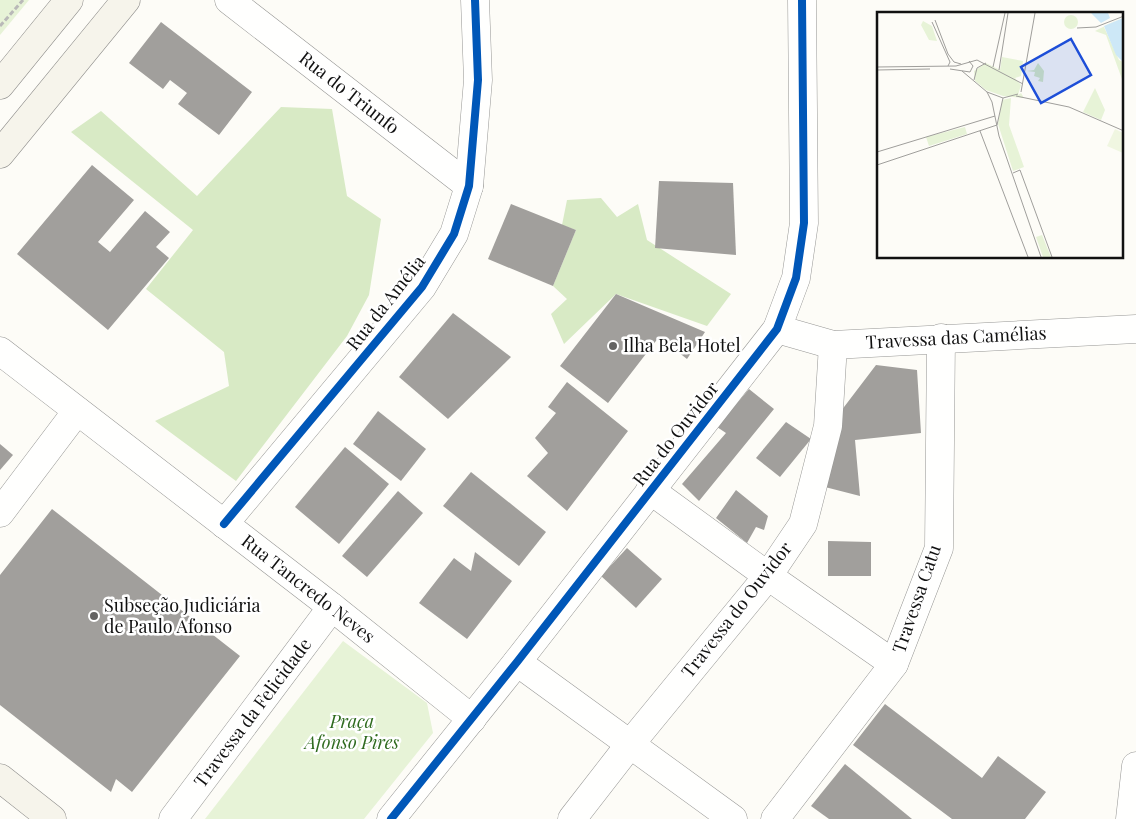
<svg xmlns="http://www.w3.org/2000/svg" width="1136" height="819" viewBox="0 0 1136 819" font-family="'Playfair Display',serif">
  <rect width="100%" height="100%" fill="#fdfcf7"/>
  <g fill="#e7f3d7">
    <polygon points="0,0 29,0 0,35"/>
    <polygon points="343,641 427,703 433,733 364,819 205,819"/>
  </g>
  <g fill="#d8eac5">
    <polygon points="281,107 332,109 347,196 381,219 369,295 347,336 236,481 155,421 229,386 224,352 146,289 193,230 71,132 101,111 197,196"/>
    <polygon points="601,198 617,217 638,204 647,240 731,294 707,326 616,294 564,344 551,314 567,299 553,286 576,230 562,225 567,200"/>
  </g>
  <g fill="#a19f9c">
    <polygon points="161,22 252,92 219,135 178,104 187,93 170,80 163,89 129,63"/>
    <polygon points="92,165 134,200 98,242 110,252 145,211 170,232 156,247 169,258 108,330 17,254"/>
    <polygon points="659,181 733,183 736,255 655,248"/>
    <polygon points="511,204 576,230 553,286 488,259"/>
    <polygon points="616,294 705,332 687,359 659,337 608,403 560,366"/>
    <polygon points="453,313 511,357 448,419 399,377"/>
    <polygon points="876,365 917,370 921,433 855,440 860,496 825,487 841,411"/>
    <polygon points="567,382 628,431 567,511 527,476 548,453 535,438 556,413 548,407"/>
    <polygon points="749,389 774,409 699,501 682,484 726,433 717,427"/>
    <polygon points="378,411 426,449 401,481 353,444"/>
    <polygon points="786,422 811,439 780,477 756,458"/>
    <polygon points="0,444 13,455 0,470"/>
    <polygon points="345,447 389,484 339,544 295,507"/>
    <polygon points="471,472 546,532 519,566 443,506"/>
    <polygon points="736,490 768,516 764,530 756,527 747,543 716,518"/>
    <polygon points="398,491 423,513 367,577 342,556"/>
    <polygon points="52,509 240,656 132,792 116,779 111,792 0,705 0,575"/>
    <polygon points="828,541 871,542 871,576 828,576"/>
    <polygon points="627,548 662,579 636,608 601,576"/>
    <polygon points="475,552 512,581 467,639 419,603 454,558 471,571"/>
    <polygon points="885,704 982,778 998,756 1046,792 1025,819 952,819 853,745"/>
    <polygon points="845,764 912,819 829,819 811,806"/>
  </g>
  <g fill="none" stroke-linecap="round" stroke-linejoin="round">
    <defs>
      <g id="street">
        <polyline points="229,0 469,186"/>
        <polyline points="777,329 833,345 1136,329"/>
        <polyline points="0,351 332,607 472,719"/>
        <polyline points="650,490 768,576 894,664"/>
        <polyline points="0,513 77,411"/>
        <polyline points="224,524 422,287 454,234 469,186 478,80 475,0"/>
        <polyline points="517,662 733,819"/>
        <polyline points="173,819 332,607"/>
        <polyline points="391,819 517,662 777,329 796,278 804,223 802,0"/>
        <polyline points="572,819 631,743 768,576 803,524 828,426 833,345"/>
        <polyline points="775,819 894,664 939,548 941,338"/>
        <polyline points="1130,819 1136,766"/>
      </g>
      <g id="secondary">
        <polyline points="0,85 69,0"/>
        <polyline points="0,154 126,0"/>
        <polyline points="0,778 52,819"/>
      </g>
    </defs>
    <use href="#street" stroke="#979795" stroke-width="29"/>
    <use href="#secondary" stroke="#8e8d8b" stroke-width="29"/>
    <polyline stroke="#b9b9b8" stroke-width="3" stroke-dasharray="5 2.5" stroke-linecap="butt" points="0,26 23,0"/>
    <use href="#street" stroke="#fffffe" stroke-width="28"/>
    <use href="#secondary" stroke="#f6f4eb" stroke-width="28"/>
    <defs>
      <g id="cycleway">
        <polyline points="224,524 422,287 454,234 469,186 478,80 475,0"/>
        <polyline points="391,819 517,662 777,329 796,278 804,223 802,0"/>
      </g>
    </defs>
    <use href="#cycleway" stroke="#fff" stroke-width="11"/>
    <use href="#cycleway" stroke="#0057b8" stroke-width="8"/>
  </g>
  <g fill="#646362" stroke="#fff" stroke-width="2">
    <circle cx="613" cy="346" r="5"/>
    <circle cx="94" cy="616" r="5"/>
  </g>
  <g text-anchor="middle" stroke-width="5" stroke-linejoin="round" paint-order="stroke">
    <g font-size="18" fill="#111" stroke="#fff">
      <text transform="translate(349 93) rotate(38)" y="6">Rua do Triunfo</text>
      <text transform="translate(386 303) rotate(-52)" y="6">Rua da Amélia</text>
      <text transform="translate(956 338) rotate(-3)" y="6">Travessa das Camélias</text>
      <text transform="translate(676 434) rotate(-52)" y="6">Rua do Ouvidor</text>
      <text transform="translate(308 589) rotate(38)" y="6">Rua Tancredo Neves</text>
      <text transform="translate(917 599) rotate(-71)" y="6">Travessa Catu</text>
      <text transform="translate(737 610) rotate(-52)" y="6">Travessa do Ouvidor</text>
      <text transform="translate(253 713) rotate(-53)" y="6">Travessa da Felicidade</text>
    </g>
    <g font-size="18" fill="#111" stroke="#fff" text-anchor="start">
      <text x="623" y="352">Ilha Bela Hotel</text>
      <text x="104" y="612">Subseção Judiciária<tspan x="104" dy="21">de Paulo Afonso</tspan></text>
    </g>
    <g font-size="18" font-style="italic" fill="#2f6b1f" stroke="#fff">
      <text x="352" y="728">Praça<tspan x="352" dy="21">Afonso Pires</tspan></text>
    </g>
  </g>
  <g transform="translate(877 12)">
    <rect width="246" height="246" fill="#fdfcf7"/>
    <path d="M187 10a7 7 0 1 1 14 0a7 7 0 1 1-14 0ZM246,5L227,15L242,48L246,50V70L229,23L218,19ZM46,9L55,14L60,29L52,28L44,13ZM125,45L146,49L144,64L138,66L144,73L141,83L144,81L147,86L126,84L109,78L98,69L97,59L109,51L123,58ZM218,76L228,98L224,108L206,100ZM134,86L132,113L147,155L136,159L121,112L125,88ZM88,115L90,122L52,134L49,125ZM165,223L174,245H166L159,225Z" fill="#e7f3d7"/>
    <path d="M161,51L167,59L166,70L161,69L163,66L157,64L158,60L150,59L157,58Z" fill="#d8eac5"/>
    <path d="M238,117L246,121V141L230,134Z" fill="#f0f6e1"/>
    <path d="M214,1H231L233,6L224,11ZM246,6V50L239,43L227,14Z" fill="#cde8f7"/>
    <path fill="none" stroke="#9f9e9b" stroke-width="1" d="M58,8L71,42L77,50L84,52M55,10L73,50L71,54M200,16L219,15L247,4M0,55L79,54L100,48L146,72M116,55L128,1M73,57L93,60L96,54L92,49M0,58L53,57M122,58L131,1M85,59L110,80L115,90L122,124L164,245M97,68L100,56L109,51M110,80L126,86L141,82M144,80L158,1M139,84L192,95L247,119M103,119L151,245M0,140L118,104M0,153L120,113L126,86M136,161L143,158L175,245"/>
    <path fill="#1d4ed8" fill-opacity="0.15" stroke="#1d4ed8" stroke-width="2.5" d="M194,27L214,63L164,91L144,55Z"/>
    <rect width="246" height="246" fill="none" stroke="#111" stroke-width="2.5"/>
  </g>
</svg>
